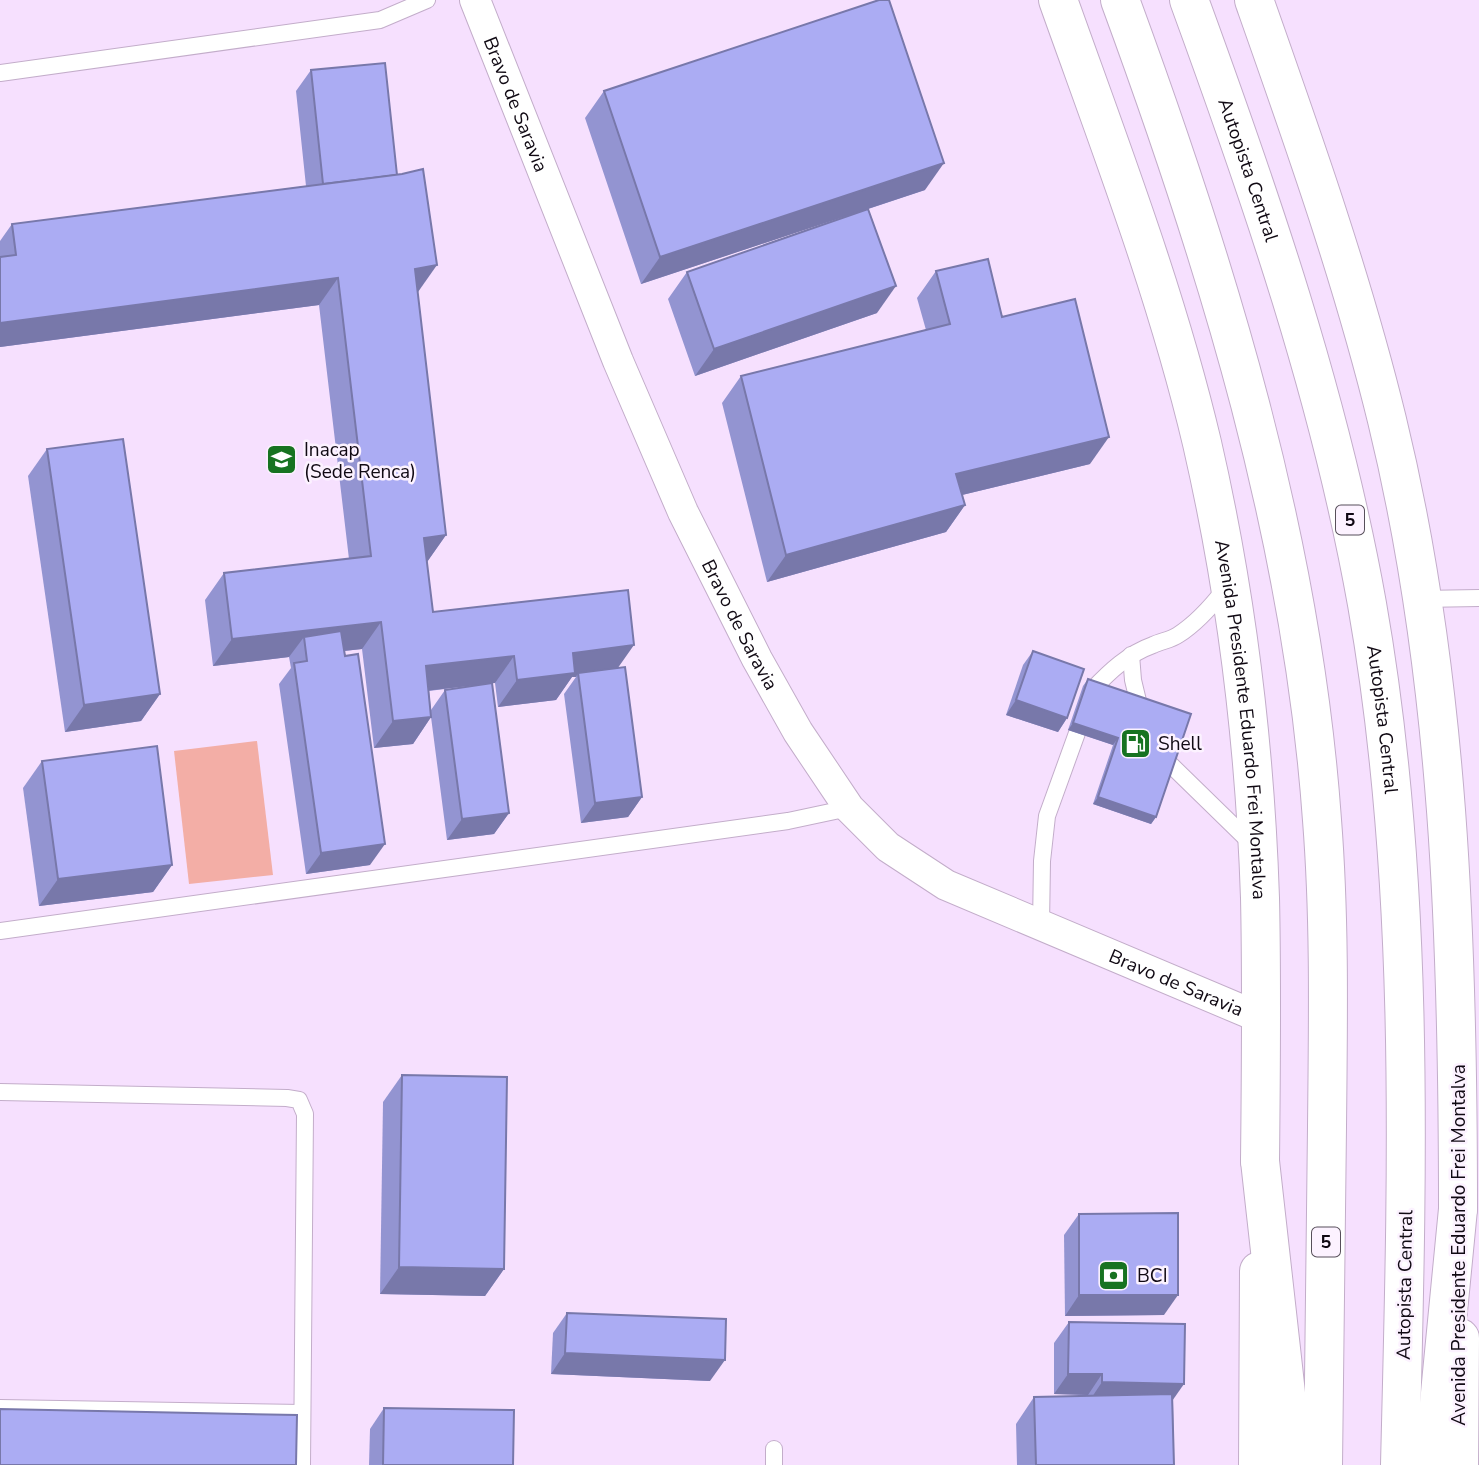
<svg xmlns="http://www.w3.org/2000/svg" width="1479" height="1465" viewBox="0 0 1479 1465" font-family="'Nunito Sans',sans-serif">
  <rect width="100%" height="100%" fill="#f6e0fe"/>
  <polygon fill="#f3aea6" points="257,741 273,875 189,884 174,751"/>
  <g fill="none" stroke-linecap="round" stroke-linejoin="round">
    <defs>
      <g id="service">
        <polyline points="0,73 380,20 427,0"/>
        <polyline points="1421,599 1479,598"/>
        <polyline points="1131,655 1133,680 1139,705"/>
        <path d="M1092,690C1110,671 1128,654 1153,645C1161,641 1171,640 1178,635C1197,623 1211,607 1225,589"/>
        <polyline points="1171,765 1252,844"/>
        <polyline points="1041,925 1042,861 1047,816 1077,733"/>
        <polyline points="0,931 788,821 849,808"/>
        <polyline points="0,1092 287,1098 299,1100 305,1114 302,1465"/>
        <polyline points="0,1408 302,1413"/>
        <polyline points="774,1449 774,1465"/>
      </g>
      <g id="minor">
        <path id="s1" d="M475,0L618,361L683,512L757,659L798,732L849,808L888,847L946,885L1261,1018"/>
      </g>
      <g id="secondary">
        <polyline points="1258,1465 1259,1271"/>
        <polyline points="1459,1465 1460,1338"/>
      </g>
      <g id="primary">
        <path id="s2" d="M1058,0C1110,146 1166,291 1202,443C1236,591 1255,746 1260,898C1262,985 1261,1073 1260,1161"/>
        <path d="M1254,0C1303,139 1352,277 1387,420C1450,678 1458,945 1458,1209"/>
      </g>
      <g id="motorway">
        <path d="M1120,0C1217,264 1302,538 1322,820C1330,922 1328,1025 1327,1127C1326,1240 1324,1352 1323,1465"/>
        <path id="s3" d="M1189,0C1261,197 1330,397 1367,604C1417,888 1407,1178 1400,1465"/>
        <polyline points="1260,1161 1294,1465"/>
        <polyline points="1433,1465 1458,1209"/>
      </g>
    </defs>
    <use href="#service" stroke="#c3adca" stroke-width="18"/>
    <use href="#minor" stroke="#c3adca" stroke-width="32"/>
    <use href="#secondary" stroke="#c3adca" stroke-width="40"/>
    <use href="#primary" stroke="#c3adca" stroke-width="40"/>
    <use href="#motorway" stroke="#c3adca" stroke-width="40"/>
    <use href="#service" stroke="#fff" stroke-width="16"/>
    <use href="#minor" stroke="#fff" stroke-width="30"/>
    <use href="#secondary" stroke="#fff" stroke-width="38"/>
    <use href="#primary" stroke="#fff" stroke-width="38"/>
    <use href="#motorway" stroke="#fff" stroke-width="38"/>
  </g>
  <g fill="#9394d1" fill-rule="evenodd">
    <path d="M311,70L397,175L417,292L446,535L427,562L433,612L618,668L642,797L628,817L581,823L564,694L576,677H572L556,700L498,707L495,683H492L509,813L494,834L447,840L431,717L413,744L374,748L362,649L344,651L370,865L306,874L279,684L291,668L289,657L213,666L205,600L224,573L349,559L319,305L0,347V241L12,224L306,186L296,91ZM484,684L445,690L431,710L429,691Z"/>
    <polygon points="604,91 925,190 868,209 877,313 695,376 668,299 687,272 857,212 641,284 585,118"/>
    <polygon points="936,271 1002,317 1090,464 962,495 965,505 946,532 767,582 722,403 741,376 926,330 917,298"/>
    <polygon points="47,449 160,694 141,721 65,732 28,476"/>
    <polygon points="1033,651 1067,718 1058,732 1006,715 1023,665"/>
    <polygon points="1088,679 1156,817 1151,824 1093,804 1113,745 1068,730 1083,686"/>
    <polygon points="42,761 172,865 153,892 39,906 23,788"/>
    <polygon points="402,1075 504,1269 485,1296 380,1294 383,1102"/>
    <polygon points="1079,1214 1164,1315 1065,1316 1064,1235"/>
    <polygon points="567,1313 710,1381 551,1374 553,1333"/>
    <polygon points="1069,1322 1173,1400 1174,1465 1017,1465 1016,1424 1034,1397 1088,1396 1088,1395 1054,1394 1054,1343"/>
    <polygon points="384,1408 513,1465 369,1465 370,1429"/>
  </g>
  <g fill="#7878aa">
    <polygon points="944,163 925,190 641,284 660,257"/>
    <polygon points="437,265 418,292 415,269"/>
    <polygon points="338,278 319,305 0,347 0,323"/>
    <polygon points="896,286 877,313 695,376 714,349"/>
    <polygon points="1109,437 1090,464 937,501 956,474"/>
    <polygon points="965,505 946,532 767,582 786,555"/>
    <polygon points="446,535 427,562 405,565 424,538"/>
    <polygon points="381,622 362,649 306,655 304,637 289,657 213,666 232,639"/>
    <polygon points="634,645 615,672 578,673 576,677 572,677 556,700 498,707 517,680 573,653"/>
    <polygon points="514,656 495,683 407,693 426,666"/>
    <polygon points="160,694 141,721 65,732 84,705"/>
    <polygon points="1016,700 1067,718 1058,732 1006,715"/>
    <polygon points="431,717 413,744 374,748 393,721"/>
    <polygon points="1073,723 1118,738 1113,745 1068,730"/>
    <polygon points="642,797 628,817 581,823 595,803"/>
    <polygon points="1098,797 1156,817 1151,824 1093,804"/>
    <polygon points="509,813 494,834 447,840 462,819"/>
    <polygon points="385,844 370,865 306,874 321,853"/>
    <polygon points="172,865 153,892 39,906 58,879"/>
    <polygon points="399,1267 504,1269 485,1296 380,1294"/>
    <polygon points="1079,1295 1178,1295 1164,1315 1065,1316"/>
    <polygon points="565,1353 725,1360 710,1381 551,1374"/>
    <polygon points="1068,1374 1102,1374 1088,1395 1054,1394"/>
    <polygon points="1102,1382 1184,1384 1170,1404 1088,1403"/>
  </g>
  <g fill="#abacf3" stroke="#7878aa" stroke-width="2">
    <polygon points="879,0 889,0 944,163 660,257 604,91"/>
    <polygon points="385,63 397,175 323,184 311,70"/>
    <polygon points="423,169 437,265 415,269 446,535 424,538 433,612 628,590 634,645 573,653 575,673 517,680 514,656 426,666 431,717 393,721 381,622 232,639 224,573 371,556 338,278 0,323 0,257 16,255 12,224 402,174"/>
    <polygon points="868,209 896,286 714,349 687,272"/>
    <polygon points="988,259 1002,317 1075,299 1109,437 956,474 965,505 786,555 741,376 950,324 936,271"/>
    <polygon points="123,439 160,694 84,705 47,449"/>
    <polygon points="341,631 345,656 358,654 385,844 321,853 294,663 307,661 304,637"/>
    <polygon points="1033,651 1084,669 1067,718 1016,700"/>
    <polygon points="625,667 642,797 595,803 578,673"/>
    <polygon points="1088,679 1191,714 1156,817 1098,797 1118,738 1073,723"/>
    <polygon points="492,683 509,813 462,819 445,690"/>
    <polygon points="157,746 172,865 58,879 42,761"/>
    <polygon points="402,1075 507,1077 504,1269 399,1267"/>
    <polygon points="1178,1213 1178,1295 1079,1295 1079,1214"/>
    <polygon points="567,1313 726,1319 725,1360 565,1353"/>
    <polygon points="1069,1322 1185,1324 1184,1384 1102,1382 1102,1374 1068,1374"/>
    <polygon points="1172,1394 1174,1465 1036,1465 1034,1397"/>
    <polygon points="384,1408 514,1410 513,1465 383,1465"/>
    <polygon points="0,1409 297,1415 296,1465 0,1465"/>
  </g>
  <defs>
    <symbol id="university-square" viewBox="-11 -11 22 22"><rect x="-9" y="-9" width="18" height="18" rx="4" fill="#177321" stroke="#fcf2ff"/><path d="M0-5L7-2L0 1L-7-2ZM-4 1L0 2.5L4 1V4Q0 6-4 4Z" fill="#fff"/></symbol>
    <symbol id="fuel-square" viewBox="-11 -11 22 22"><rect x="-9" y="-9" width="18" height="18" rx="4" fill="#177321" stroke="#fcf2ff"/><path d="M-5.5-6h7V0h2V4h1.3V-2.5L3-4.5l.8-.8L6-3V5H2.5V1h-1V6h-7ZM-4.2-4.7v3.2H.2V-4.7Z" fill="#fff"/></symbol>
    <symbol id="bank-square" viewBox="-11 -11 22 22"><rect x="-9" y="-9" width="18" height="18" rx="4" fill="#177321" stroke="#fcf2ff"/><path d="M-6-4H6V4H-6ZM0-2.3a2.3 2.3 0 1 0 0 4.6a2.3 2.3 0 1 0 0-4.6Z" fill="#fff"/></symbol>
  </defs>
  <g fill-rule="evenodd">
    <use href="#university-square" x="264" y="442" width="35" height="35"/>
    <use href="#fuel-square" x="1118" y="726" width="35" height="35"/>
    <use href="#bank-square" x="1096" y="1258" width="35" height="35"/>
  </g>
  <g text-anchor="middle" stroke-width="5" stroke-linejoin="round" paint-order="stroke">
    <g fill="#fcf2ff" stroke="#574f5a" stroke-width="2">
      <rect x="1336" y="505.5" width="28" height="29" rx="5"/>
      <rect x="1312" y="1227.5" width="28" height="29" rx="5"/>
    </g>
    <g font-size="18" font-weight="bold" fill="#100913">
      <text x="1350" y="526">5</text>
      <text x="1326" y="1248">5</text>
    </g>
    <g font-size="19" fill="#100913" stroke="#fcf2ff">
      <text dy="7" stroke="none"><textPath href="#s1" startOffset="112">Bravo de Saravia</textPath></text>
      <text dy="7" stroke="none"><textPath href="#s3" startOffset="180">Autopista Central</textPath></text>
      <text dy="7" stroke="none"><textPath href="#s1" startOffset="679">Bravo de Saravia</textPath></text>
      <text dy="7" stroke="none"><textPath href="#s3" startOffset="747">Autopista Central</textPath></text>
      <text dy="7" stroke="none"><textPath href="#s2" startOffset="746">Avenida Presidente Eduardo Frei Montalva</textPath></text>
      <text dy="7" stroke="none"><textPath href="#s1" startOffset="1267">Bravo de Saravia</textPath></text>
      <text transform="translate(1458 1245) rotate(-90)" y="7">Avenida Presidente Eduardo Frei Montalva</text>
      <text transform="translate(1404 1285) rotate(-89)" y="7">Autopista Central</text>
    </g>
    <g font-size="19" fill="#100913" stroke="#fcf2ff" text-anchor="start">
      <text x="304" y="456">Inacap<tspan x="304" dy="22">(Sede Renca)</tspan></text>
      <text x="1158" y="750">Shell</text>
      <text x="1137" y="1282">BCI</text>
    </g>
  </g>
</svg>
